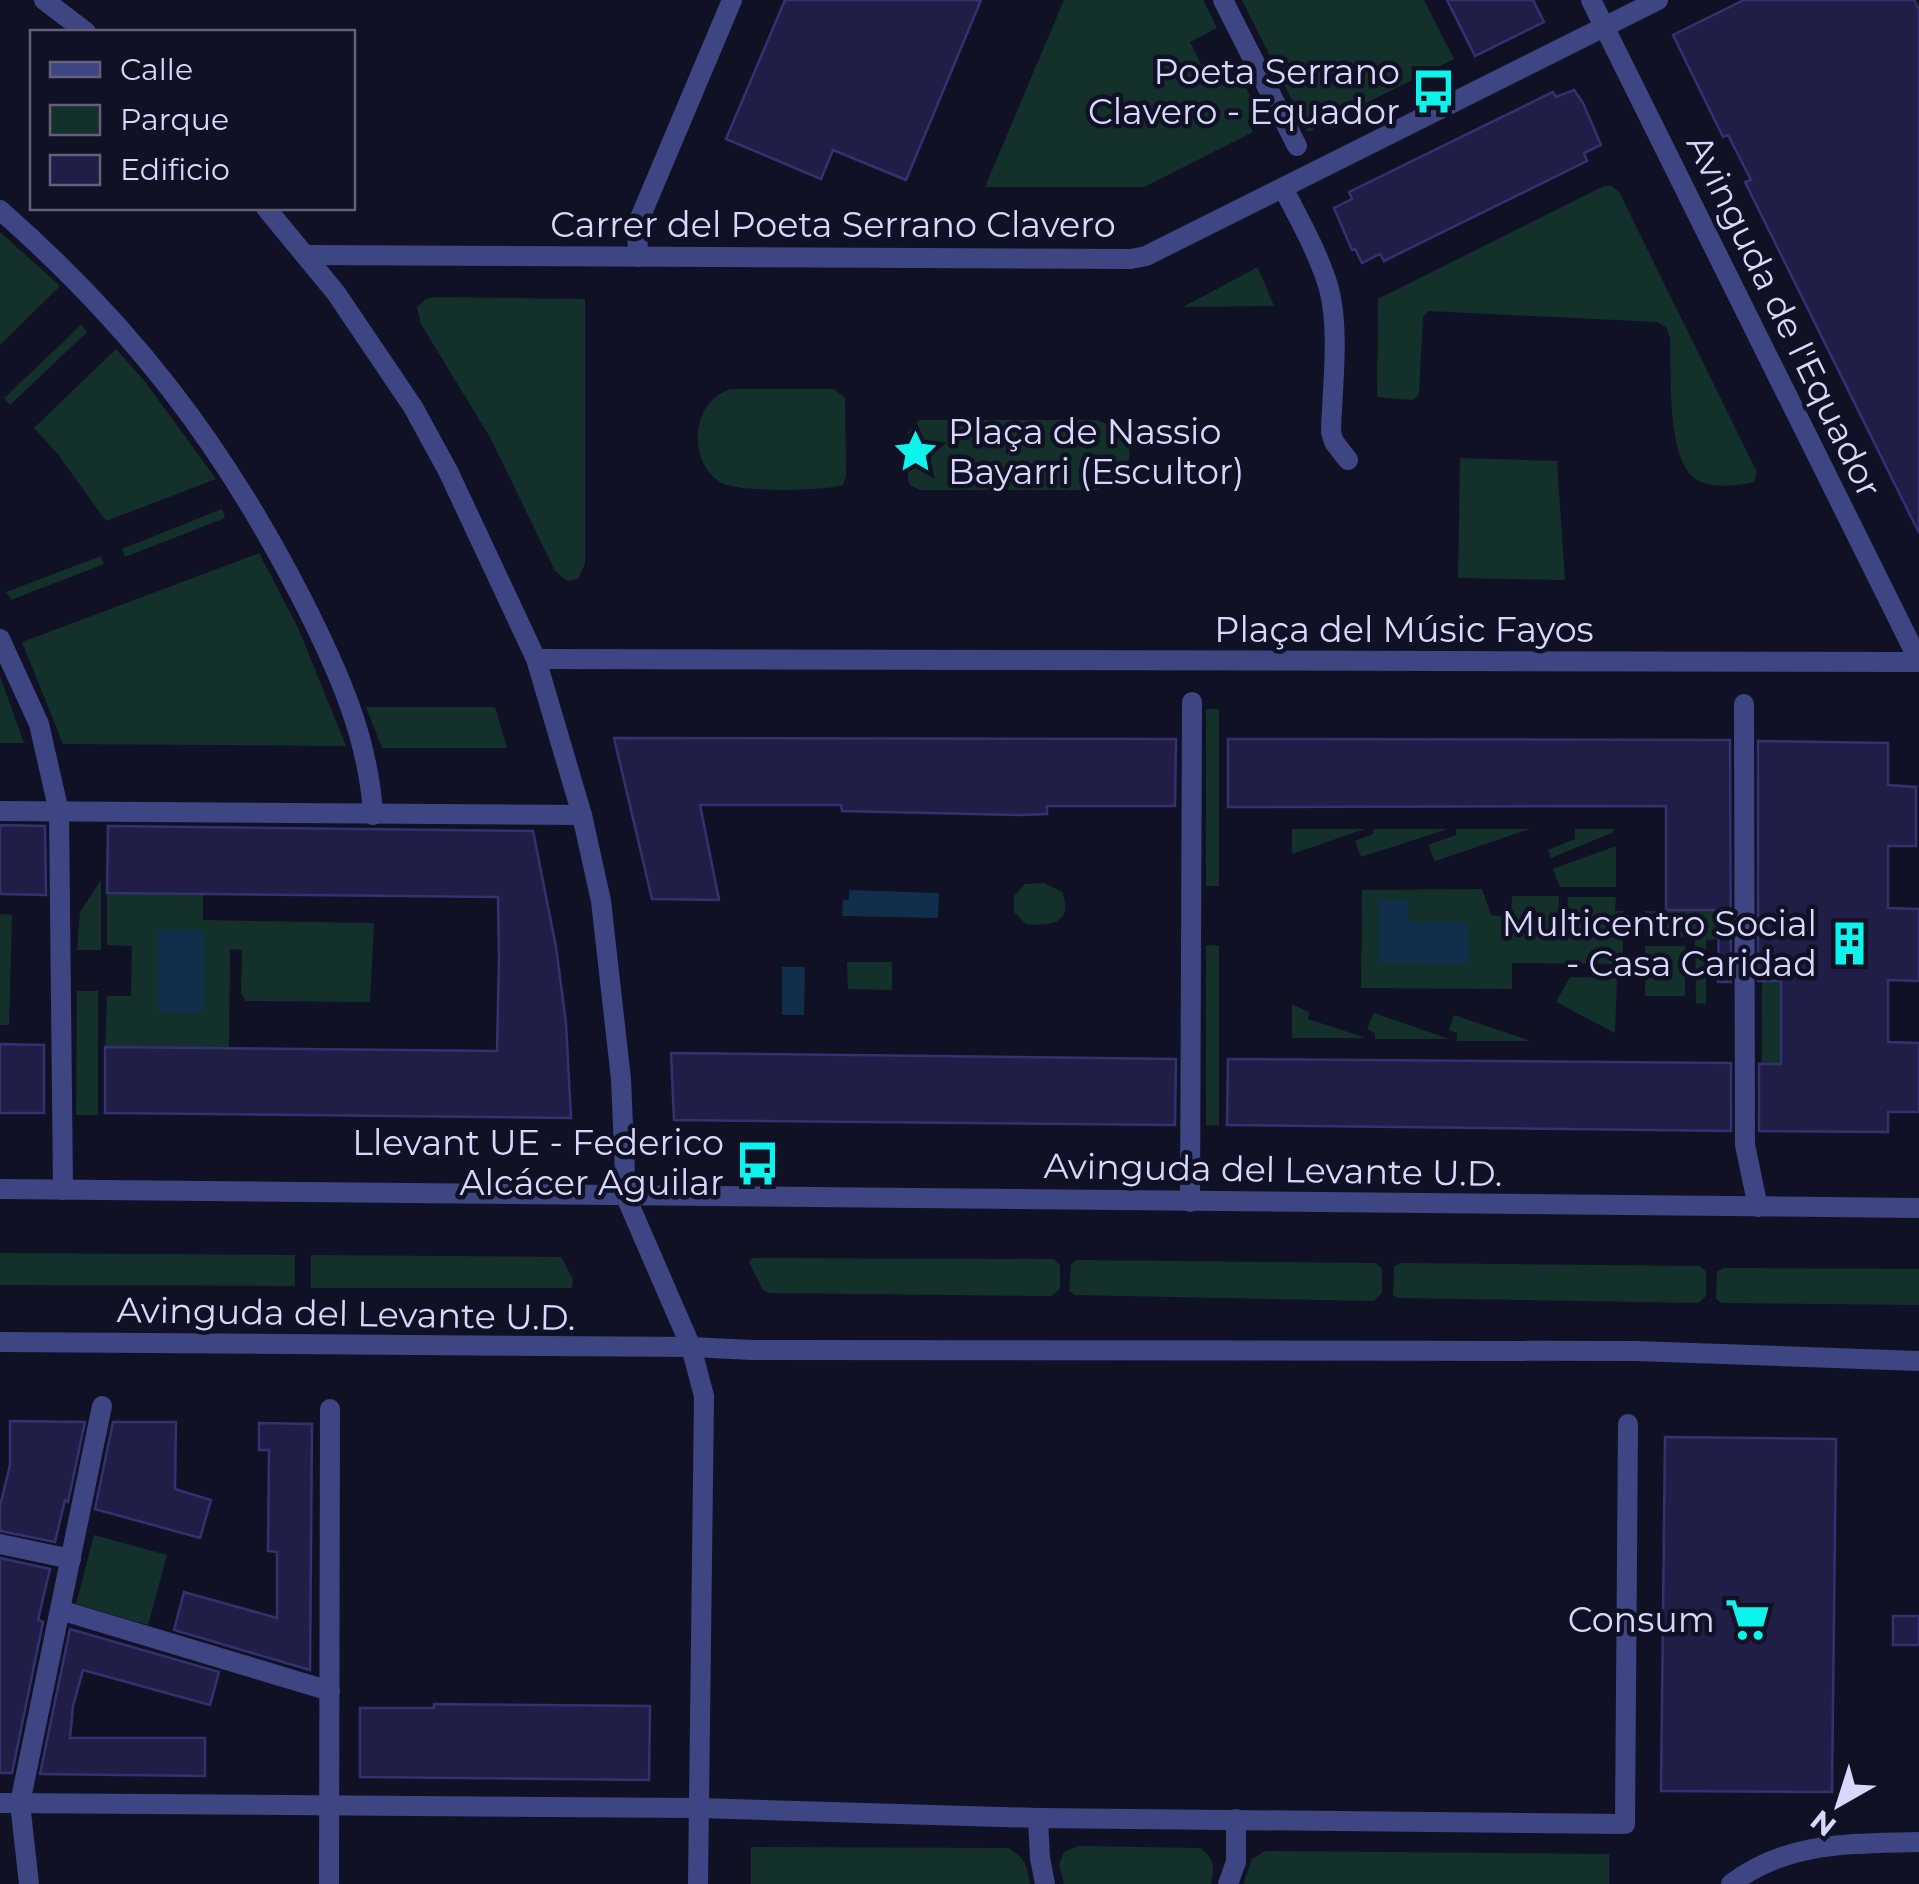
<svg xmlns="http://www.w3.org/2000/svg" width="1919" height="1884" viewBox="0 0 1919 1884" font-family="Montserrat,sans-serif">
  <rect width="100%" height="100%" fill="#111126"/>
  <g fill="#14302b">
    <polygon points="1064,0 1203,0 1217,28 1190,42 1213,88 1240,75 1259,114 1247,120 1253,132 1144,187 985,187"/>
    <polygon points="1242,0 1424,0 1454,59 1308,132"/>
    <path d="M1604,186H1612L1619,192L1757,472L1754,482C1736,486 1715,488 1699,481C1665,464 1672,372 1670,338L1666,327L1657,322L1428,311L1423,317L1419,394L1413,400L1377,397L1378,299Z"/>
    <polygon points="0,232 60,286 0,345"/>
    <polygon points="1258,267 1274,306 1183,307"/>
    <polygon points="435,297 585,299 585,564 578,579 567,581 555,571 491,439 421,324 417,307 426,299"/>
    <polygon points="81,325 87,332 10,405 4,398"/>
    <polygon points="116,349 146,383 216,479 106,521 57,453 34,428"/>
    <path d="M731,389H834L845,398L846,476L843,485C823,491 737,493 720,482C687,461 691,400 731,389Z"/>
    <path d="M919,420H1095C1144,431 1138,481 1094,490H920L910,485L908,480V432Z"/>
    <polygon points="1460,458 1557,461 1565,580 1458,578"/>
    <polygon points="222,509 225,518 125,557 122,549"/>
    <polygon points="259,553 299,630 346,746 63,744 22,642"/>
    <polygon points="101,556 104,564 11,600 6,592"/>
    <polygon points="0,676 24,743 0,743"/>
    <polygon points="366,707 495,707 507,748 382,748"/>
    <rect x="1206" y="709" width="13" height="177"/>
    <polygon points="1292,829 1365,829 1292,854"/>
    <polygon points="1374,829 1448,829 1361,857 1355,841 1373,834"/>
    <polygon points="1456,829 1530,829 1435,861 1428,845 1456,835"/>
    <polygon points="1575,829 1614,829 1614,832 1551,858 1548,850 1575,839"/>
    <polygon points="1616,846 1616,887 1560,887 1553,869"/>
    <polygon points="101,880 101,950 77,950 80,912"/>
    <path d="M1044,883L1062,892C1074,924 1050,926 1026,924L1014,912V896L1025,884Z"/>
    <polygon points="1482,889 1491,915 1511,917 1512,896 1559,896 1559,910 1567,911 1568,897 1616,897 1615,911 1623,911 1623,964 1512,963 1512,989 1361,988 1362,890"/>
    <polygon points="107,893 203,894 203,920 374,923 370,1002 246,1001 241,993 242,950 230,949 229,1048 105,1047 107,996 131,996 132,946 107,945"/>
    <polygon points="1730,910 1730,939 1706,940 1706,1004 1696,1003 1695,937 1645,936 1645,911"/>
    <polygon points="0,914 12,915 9,1025 0,1025"/>
    <polygon points="1206,945 1219,946 1219,1126 1206,1125"/>
    <rect x="1645" y="946" width="40" height="50"/>
    <polygon points="847,962 892,962 892,990 848,989"/>
    <polygon points="1570,977 1617,978 1615,1033 1556,1002"/>
    <polygon points="1781,980 1781,1131 1761,1131 1762,981"/>
    <polygon points="77,991 98,991 98,1115 76,1115"/>
    <polygon points="1292,1004 1309,1012 1308,1019 1366,1038 1292,1038"/>
    <polygon points="1374,1013 1449,1039 1375,1039 1375,1033 1367,1029"/>
    <polygon points="1454,1015 1531,1041 1457,1041 1457,1033 1449,1030"/>
    <polygon points="0,1253 295,1255 295,1286 0,1285"/>
    <polygon points="311,1255 561,1257 573,1279 572,1288 311,1288"/>
    <polygon points="752,1258 1054,1259 1060,1265 1060,1289 1051,1296 768,1293 763,1290 749,1262"/>
    <polygon points="1076,1260 1376,1263 1382,1269 1382,1293 1374,1301 1075,1295 1069,1291 1071,1264"/>
    <polygon points="1400,1263 1700,1266 1706,1272 1706,1296 1698,1303 1399,1298 1393,1295 1394,1267"/>
    <polygon points="1723,1268 1919,1269 1919,1305 1722,1303 1716,1299 1717,1272"/>
    <polygon points="94,1535 167,1555 148,1625 76,1604"/>
    <path d="M1078,1846L1200,1848C1214,1858 1215,1868 1211,1884H1064L1059,1864L1064,1852Z"/>
    <path d="M751,1847L1008,1848C1025,1857 1027,1866 1030,1884H751Z"/>
    <polygon points="1265,1851 1609,1854 1609,1884 1243,1884 1252,1859"/>
  </g>
  <g fill="#112e4a">
    <polygon points="849,890 939,893 938,918 842,916 843,900 849,900"/>
    <polygon points="1379,900 1408,900 1409,922 1468,922 1469,964 1379,963"/>
    <polygon points="158,930 204,930 204,1013 158,1012"/>
    <polygon points="782,967 805,967 804,1015 782,1015"/>
  </g>
  <g fill="#201e46" stroke="#353171" stroke-width="2.5">
    <polygon points="785,0 981,0 906,180 833,150 821,179 726,139"/>
    <polygon points="1447,0 1533,0 1544,22 1475,56"/>
    <polygon points="1744,0 1914,0 1919,10 1919,533 1745,182 1751,180 1728,135 1723,137 1673,35"/>
    <polygon points="1574,90 1583,103 1601,145 1584,153 1587,161 1384,261 1380,254 1362,263 1355,249 1352,250 1334,208 1352,199 1349,192 1553,92 1556,97"/>
    <polygon points="614,738 1176,739 1175,806 1047,806 1047,814 1021,815 842,811 841,805 700,805 719,900 652,899"/>
    <polygon points="1228,739 1730,740 1731,982 1718,982 1719,910 1666,910 1666,806 1228,807"/>
    <polygon points="1758,741 1888,743 1888,785 1916,787 1916,846 1888,846 1888,908 1919,909 1919,981 1888,980 1888,1042 1919,1043 1919,1112 1888,1112 1888,1132 1759,1131 1759,1064 1781,1064 1781,981 1758,981"/>
    <polygon points="0,825 45,826 46,895 0,894"/>
    <polygon points="108,826 533,831 556,947 566,1023 571,1118 105,1113 105,1047 497,1051 499,958 498,897 107,893"/>
    <polygon points="0,1044 44,1045 44,1113 0,1113"/>
    <polygon points="671,1053 1176,1059 1175,1125 674,1120"/>
    <polygon points="1228,1059 1731,1063 1731,1131 1227,1125"/>
    <polygon points="10,1421 85,1422 68,1502 65,1500 55,1542 0,1531 0,1506 10,1465"/>
    <polygon points="113,1422 176,1422 175,1489 211,1500 200,1538 95,1509"/>
    <polygon points="259,1423 312,1424 310,1670 174,1630 184,1592 277,1618 277,1552 268,1551 269,1450 259,1450"/>
    <polygon points="1665,1437 1836,1439 1832,1792 1661,1791"/>
    <polygon points="0,1558 50,1569 38,1620 43,1622 12,1773 0,1773"/>
    <rect x="1893" y="1616" width="26" height="29"/>
    <polygon points="70,1629 219,1672 210,1705 83,1670 73,1706 70,1738 205,1738 205,1776 40,1774"/>
    <polygon points="434,1704 650,1706 649,1780 360,1777 360,1708 434,1708"/>
  </g>
  <g fill="none" stroke-linecap="round" stroke-linejoin="round">
    <g stroke="#3e4583" stroke-width="20">
      <polyline points="1223,0 1297,146"/>
      <path d="M0,210C132,326 222,443 302,599C337,668 369,738 373,815"/>
      <polyline points="0,639 39,724 59,812 63,1190"/>
      <polyline points="1744,704 1745,1145 1758,1207"/>
      <polyline points="0,811 582,815"/>
      <polyline points="1190,1202 1192,702"/>
      <polyline points="0,1544 71,1559"/>
      <polyline points="60,1610 330,1691"/>
      <polyline points="0,1803 698,1808 1038,1818 1625,1824 1628,1424"/>
      <polyline points="1038,1818 1040,1858 1045,1884"/>
      <polyline points="29,1884 20,1803 102,1406"/>
      <polyline points="329,1884 330,1409"/>
      <polyline points="1228,1884 1236,1862 1236,1819"/>
    </g>
    <g stroke="#3e4583" stroke-width="20">
      <polyline points="44,0 86,32"/>
      <path d="M1283,188C1300,221 1319,254 1329,289C1340,331 1332,389 1331,432L1334,442L1348,460"/>
      <polyline points="266,208 336,293 413,407 448,471 536,659 582,815 601,901 621,1079 626,1197 691,1347 704,1396 698,1884"/>
      <polyline points="307,255 1131,259 1146,256 1658,0"/>
      <polyline points="638,257 637,225 732,0"/>
      <polyline points="536,659 1919,662"/>
      <path d="M1731,1884C1787,1841 1851,1844 1919,1842"/>
    </g>
    <g stroke="#3e4583" stroke-width="20">
      <polyline points="1591,0 1919,661"/>
      <polyline points="0,1189 1919,1208"/>
      <polyline points="0,1342 691,1347 752,1350 1636,1351 1919,1361"/>
    </g>
  </g>
  <defs>
    <symbol id="bus-bare" viewBox="-9 -9 18 18"><path d="M-5-6H5V4H4V6H2V4H-2V6H-4V4H-5ZM-3.5-4V0h7V-4ZM-3.5 1.2v1.5H-2V1.2ZM2 1.2v1.5H3.5V1.2Z" fill="#0df4ec" stroke="#111126" stroke-width="2.5" paint-order="stroke"/></symbol>
    <symbol id="sight-bare" viewBox="-9 -9 18 18"><path d="M0-6L1.8-2.2L6-1.7L2.9 1.2L3.7 5.4L0 3.3L-3.7 5.4L-2.9 1.2L-6-1.7L-1.8-2.2Z" fill="#0df4ec" stroke="#111126" stroke-width="2.5" paint-order="stroke"/></symbol>
    <symbol id="building-bare" viewBox="-9 -9 18 18"><path d="M-4-6H4V6H1V3H-1V6H-4ZM-2.5-4.3h1.7v1.8h-1.7ZM.8-4.3h1.7v1.8H.8ZM-2.5-1h1.7V.8h-1.7ZM.8-1h1.7V.8H.8Z" fill="#0df4ec" stroke="#111126" stroke-width="2.5" paint-order="stroke"/></symbol>
    <symbol id="supermarket-bare" viewBox="-9 -9 18 18"><path d="M-6-5.5h2.5l.6 2H6L4.5 2H-2.5L-4.4-4H-6ZM-1.5 3.2a1.3 1.3 0 1 0 .1 0ZM3 3.2a1.3 1.3 0 1 0 .1 0Z" fill="#0df4ec" stroke="#111126" stroke-width="2.5" paint-order="stroke"/></symbol>
  </defs>
  <g fill-rule="evenodd">
    <use href="#bus-bare" x="1402" y="60" width="63" height="63"/>
    <use href="#sight-bare" x="884" y="420" width="63" height="63"/>
    <use href="#building-bare" x="1818" y="912" width="63" height="63"/>
    <use href="#bus-bare" x="726" y="1132" width="63" height="63"/>
    <use href="#supermarket-bare" x="1716" y="1588" width="63" height="63"/>
  </g>
  <g text-anchor="middle" stroke-width="9" stroke-linejoin="round" paint-order="stroke">
    <g font-size="35" fill="#d8d8fd" stroke="#111126" text-anchor="end">
      <text x="1400" y="84">Poeta Serrano<tspan x="1400" dy="40">Clavero - Equador</tspan></text>
      <text x="948" y="444" text-anchor="start">Plaça de Nassio<tspan x="948" dy="40">Bayarri (Escultor)</tspan></text>
      <text x="1817" y="936">Multicentro Social<tspan x="1817" dy="40">- Casa Caridad</tspan></text>
      <text x="724" y="1155">Llevant UE - Federico<tspan x="724" dy="40">Alcácer Aguilar</tspan></text>
      <text x="1715" y="1632">Consum</text>
    </g>
    <g font-size="35" fill="#d8d8fd" stroke="#111126">
      <text x="833" y="237">Carrer del Poeta Serrano Clavero</text>
      <text transform="translate(1784 316) rotate(64)" y="12">Avinguda de l'Equador</text>
      <text x="1404" y="642">Plaça del Músic Fayos</text>
      <text transform="translate(1273 1170) rotate(1)" y="12">Avinguda del Levante U.D.</text>
      <text transform="translate(346 1314) rotate(1)" y="12">Avinguda del Levante U.D.</text>
    </g>
  </g>
  <rect x="30" y="30" width="325" height="180" fill="#111126" stroke="#61617c" stroke-width="2.5"/>
  <rect x="50" y="62" width="50" height="15" fill="#3e4583" stroke="#61617c" stroke-width="2.5"/>
  <text x="120" y="80" font-size="30" fill="#d8d8fd">Calle</text>
  <rect x="50" y="105" width="50" height="30" fill="#14302b" stroke="#61617c" stroke-width="2.5"/>
  <text x="120" y="130" font-size="30" fill="#d8d8fd">Parque</text>
  <rect x="50" y="155" width="50" height="30" fill="#201e46" stroke="#61617c" stroke-width="2.5"/>
  <text x="120" y="180" font-size="30" fill="#d8d8fd">Edificio</text>
  <g transform="translate(1839 1804) rotate(219)" stroke="#111126" stroke-width="8" paint-order="stroke">
  <path d="M0-8L18 38L0 25L-18 38Z" fill="#d8d8fd"/>
  <text y="-15" font-size="28" font-weight="bold" text-anchor="middle" fill="#d8d8fd">N</text>
  </g>
</svg>
